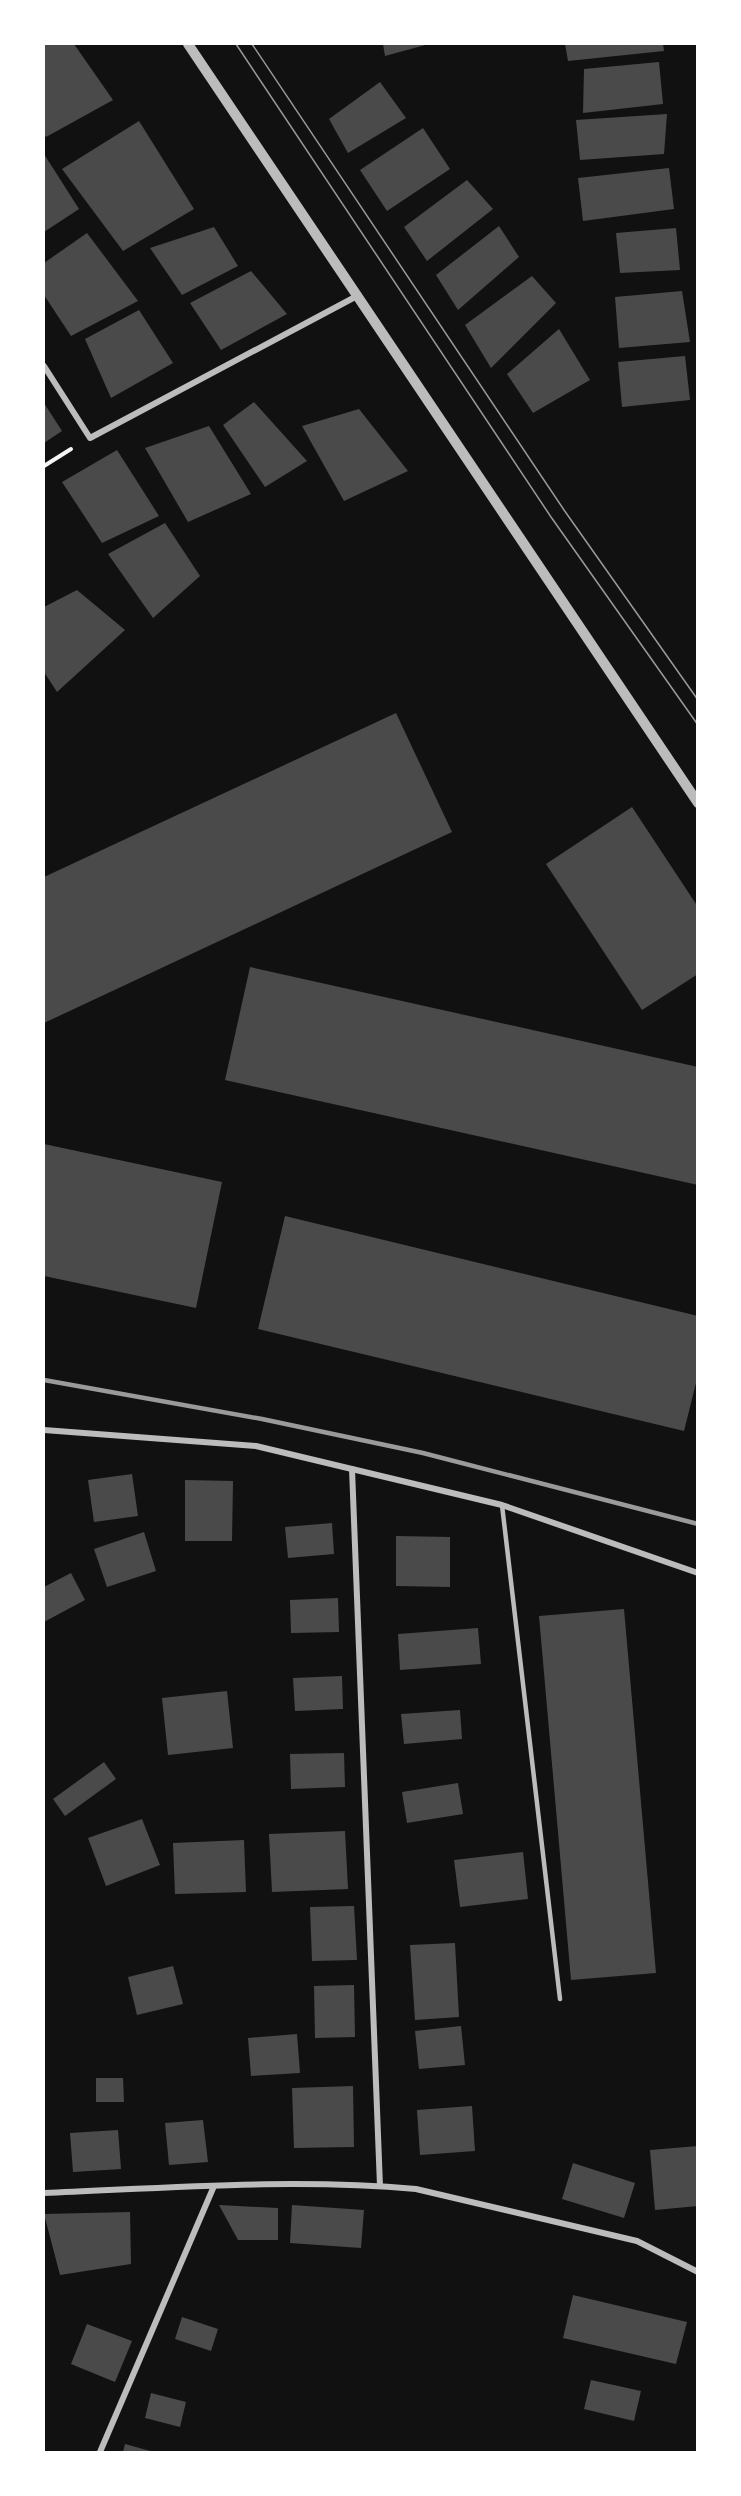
<svg xmlns="http://www.w3.org/2000/svg" width="741" height="2496" viewBox="0 0 741 2496" font-family="'DM Sans',sans-serif">
  <rect width="100%" height="100%" fill="#111"/>
  <g fill="#4a4a4a">
    <polygon points="44,44 74,44 113,100 46,137 44,134"/>
    <polygon points="383,44 429,44 385,56"/>
    <polygon points="565,44 663,44 664,51 568,61"/>
    <polygon points="659,62 663,104 583,113 584,69"/>
    <polygon points="380,82 406,118 348,153 329,119"/>
    <polygon points="667,114 664,154 580,160 576,120"/>
    <polygon points="139,121 194,209 123,251 62,169"/>
    <polygon points="423,128 450,169 387,211 360,170"/>
    <polygon points="44,154 79,209 44,232"/>
    <polygon points="669,168 674,209 583,221 578,178"/>
    <polygon points="467,180 493,209 427,261 404,227"/>
    <polygon points="499,226 519,257 458,310 436,275"/>
    <polygon points="214,227 238,266 182,295 150,248"/>
    <polygon points="676,228 680,270 620,273 616,233"/>
    <polygon points="87,233 138,301 71,336 44,295 44,263"/>
    <polygon points="251,271 287,314 221,350 190,303"/>
    <polygon points="532,276 556,303 491,368 465,325"/>
    <polygon points="682,291 690,342 619,348 615,297"/>
    <polygon points="139,310 173,363 111,398 85,339"/>
    <polygon points="559,329 590,380 533,413 507,374"/>
    <polygon points="685,356 690,400 622,407 618,362"/>
    <polygon points="254,402 307,461 265,487 223,425"/>
    <polygon points="44,403 62,431 44,443"/>
    <polygon points="359,409 408,471 344,501 302,426"/>
    <polygon points="209,426 251,494 188,522 145,448"/>
    <polygon points="117,450 159,516 102,543 62,482"/>
    <polygon points="165,523 200,576 153,618 108,554"/>
    <polygon points="77,590 125,630 57,692 44,672 44,607"/>
    <polygon points="396,713 452,832 44,1023 44,877"/>
    <polygon points="632,807 698,907 698,974 642,1010 546,864"/>
    <polygon points="250,967 698,1067 698,1185 225,1080"/>
    <polygon points="44,1144 222,1182 196,1308 44,1276"/>
    <polygon points="285,1216 698,1316 698,1375 684,1431 258,1329"/>
    <polygon points="132,1474 138,1516 94,1522 88,1480"/>
    <polygon points="185,1480 233,1481 232,1541 185,1541"/>
    <polygon points="332,1523 334,1554 288,1558 285,1527"/>
    <polygon points="144,1532 156,1571 107,1587 94,1549"/>
    <polygon points="396,1536 450,1537 450,1587 396,1586"/>
    <polygon points="71,1573 85,1600 44,1622 44,1587"/>
    <polygon points="338,1598 339,1632 291,1633 290,1600"/>
    <polygon points="624,1609 656,1973 571,1980 539,1616"/>
    <polygon points="478,1628 481,1664 400,1670 398,1634"/>
    <polygon points="342,1676 343,1709 295,1711 293,1678"/>
    <polygon points="227,1691 233,1748 168,1755 162,1698"/>
    <polygon points="460,1710 462,1739 404,1744 401,1714"/>
    <polygon points="344,1753 345,1787 291,1789 290,1754"/>
    <polygon points="104,1762 116,1779 65,1816 53,1799"/>
    <polygon points="458,1783 463,1814 407,1823 402,1792"/>
    <polygon points="142,1819 160,1865 106,1886 88,1838"/>
    <polygon points="345,1831 348,1889 272,1892 269,1834"/>
    <polygon points="244,1840 246,1892 175,1894 173,1843"/>
    <polygon points="523,1852 528,1899 460,1907 454,1860"/>
    <polygon points="354,1906 357,1960 312,1961 310,1907"/>
    <polygon points="455,1943 459,2017 415,2020 410,1945"/>
    <polygon points="173,1966 183,2004 137,2015 128,1977"/>
    <polygon points="354,1985 355,2037 315,2038 314,1986"/>
    <polygon points="461,2026 465,2065 419,2069 415,2031"/>
    <polygon points="297,2034 300,2073 251,2076 248,2038"/>
    <polygon points="96,2078 123,2078 124,2102 96,2102"/>
    <polygon points="353,2086 354,2147 294,2148 292,2088"/>
    <polygon points="472,2106 475,2151 420,2155 417,2110"/>
    <polygon points="203,2120 208,2162 169,2165 165,2123"/>
    <polygon points="118,2130 121,2169 73,2172 70,2133"/>
    <polygon points="698,2146 698,2206 655,2210 650,2150"/>
    <polygon points="573,2163 635,2183 624,2218 562,2199"/>
    <polygon points="219,2205 278,2208 278,2240 238,2240"/>
    <polygon points="292,2205 364,2210 361,2248 290,2243"/>
    <polygon points="130,2212 131,2264 60,2275 44,2214"/>
    <polygon points="573,2295 687,2322 676,2364 563,2338"/>
    <polygon points="182,2317 218,2329 211,2351 175,2339"/>
    <polygon points="87,2324 132,2341 115,2382 71,2364"/>
    <polygon points="591,2380 641,2391 634,2421 584,2409"/>
    <polygon points="151,2393 186,2402 180,2427 145,2418"/>
    <polygon points="125,2444 154,2452 123,2452"/>
  </g>
  <g fill="none" stroke-linecap="round" stroke-linejoin="round">
    <polyline stroke="#f5f5f5" stroke-width="4" points="44,466 71,449"/>
    <polyline stroke="#bcbcbc" stroke-width="4.5" points="502,1505 560,1999"/>
    <g stroke="#bcbcbc" stroke-width="6">
      <polyline points="44,366 90,438 357,296"/>
      <polyline points="44,1430 256,1446 502,1505 698,1573"/>
      <polyline points="352,1469 380,2186"/>
      <path d="M44,2193C167,2188 293,2178 416,2189L637,2241L698,2272"/>
      <polyline points="100,2452 214,2186"/>
    </g>
    <polyline stroke="#bcbcbc" stroke-width="10" points="188,44 698,803"/>
    <g stroke="#9a9a9a" stroke-width="1.5">
      <polyline points="236,44 551,517 698,725"/>
      <polyline points="252,44 564,510 698,700"/>
    </g>
    <polyline stroke="#9a9a9a" stroke-width="4.5" points="44,1380 262,1419 423,1453 698,1524"/>
  </g>
  <rect width="741" height="2496" fill="none" stroke="#ffffff" stroke-width="90"/>
</svg>
